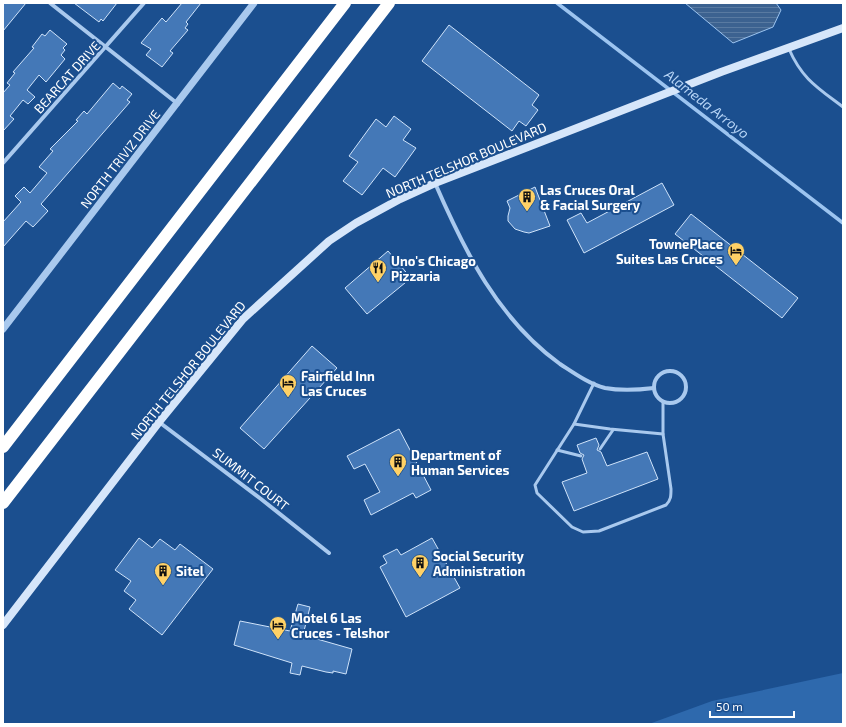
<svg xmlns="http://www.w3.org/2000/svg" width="846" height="727" viewBox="0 0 846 727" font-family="'Exo 2',sans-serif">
  <defs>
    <pattern id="water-rules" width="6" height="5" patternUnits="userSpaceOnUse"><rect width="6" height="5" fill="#3c6290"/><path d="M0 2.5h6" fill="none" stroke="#597aa1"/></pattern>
  </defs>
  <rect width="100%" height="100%" fill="#1b4f8f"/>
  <polygon fill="#2e69ad" points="843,673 843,724 649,724 712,701"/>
  <polygon fill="url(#water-rules)" stroke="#9cc4f0" points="685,3 776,3 781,10 773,27 733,43"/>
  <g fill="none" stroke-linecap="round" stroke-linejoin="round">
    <polyline stroke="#9cc4f0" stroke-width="3.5" points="557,3 843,223"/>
  </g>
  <g fill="#4478b7" stroke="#cfe3fa">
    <polygon points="3,3 26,3 3,31"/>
    <polygon points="74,3 117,3 103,21 101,19 99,22"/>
    <polygon points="182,3 201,3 186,22 188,24 185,28 188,30 170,51 173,53 162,67 146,55 151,49 141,43 162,18 166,22"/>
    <polygon points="449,25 539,95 532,105 538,110 526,126 519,121 512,131 422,61"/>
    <polygon points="50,30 67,44 63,48 65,50 61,55 65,59 46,82 39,75 27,90 35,97 28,104 23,100 10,116 14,119 3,131 3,93 10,85 7,83 15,73 13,72 34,48 32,47 42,34 45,36"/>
    <polygon points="113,83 120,89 122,86 132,94 127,100 130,102 41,204 48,211 33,227 26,221 3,247 3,222 21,202 15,196 24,187 30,193 47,173 39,167 53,151 50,149 78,121 76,120 84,111 87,114"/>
    <polygon points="394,116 411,129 403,140 416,148 395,177 383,168 362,195 343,181 358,162 349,156 376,119 386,127"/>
    <polygon points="662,183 674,205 584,253 567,220 581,213 587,223"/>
    <polygon points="535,187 550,226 529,233 524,232 515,229 508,221 508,216 510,208 507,201"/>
    <polygon points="691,214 798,298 782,318 675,234"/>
    <polygon points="388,251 411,278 367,314 345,288"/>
    <polygon points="312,346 337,368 264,449 240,428"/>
    <polygon points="399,429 431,490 416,498 413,493 371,515 364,500 380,492 365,464 354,469 347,456"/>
    <polygon points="596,438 599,445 597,450 601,452 607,466 647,452 658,479 574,511 562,482 587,473 582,459 584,455 580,453 577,445"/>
    <polygon points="139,538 152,548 160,539 175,550 180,544 213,569 162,635 129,609 136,600 124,591 131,581 115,570"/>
    <polygon points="432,538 460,588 406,617 380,567 387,563 383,556 397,549 401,555"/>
    <polygon points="298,604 310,607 303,635 352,649 346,674 333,671 333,673 326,672 302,666 300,675 290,673 292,663 234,645 240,621 290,631"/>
  </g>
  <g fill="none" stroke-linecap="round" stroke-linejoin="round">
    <g stroke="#a9c9ee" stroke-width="3">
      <path d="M789,49C802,79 818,88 843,107"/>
      <path d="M594,383L574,424L535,485L537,493L572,527L583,532L599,531L666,505C671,500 671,496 671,489L663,434V402"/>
      <polyline points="574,424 610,429 663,434"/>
      <polyline points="600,449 613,430"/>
      <polyline points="557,450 581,456"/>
    </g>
    <g stroke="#a9c9ee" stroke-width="4">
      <polyline points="50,3 178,104"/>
      <polyline points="3,163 144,3"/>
      <path d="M435,183C465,252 498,319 560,364C574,373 589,384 605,388C621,391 638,390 654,388"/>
      <circle cx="670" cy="387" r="16"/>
      <polyline points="159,422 261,499 329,553"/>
    </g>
    <polyline stroke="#a9c9ee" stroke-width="7" points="3,329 254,3"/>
    <polyline stroke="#d6e6fa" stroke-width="8" points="3,625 159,422 243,319 329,241 356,223 400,199 435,183 721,72 843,28"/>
    <g stroke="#fff" stroke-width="12">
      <polyline points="3,447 345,3"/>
      <polyline points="3,503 389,3"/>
    </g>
  </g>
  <defs>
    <symbol id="building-pin" viewBox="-11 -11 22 30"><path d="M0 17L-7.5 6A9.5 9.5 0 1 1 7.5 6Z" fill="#ffd166" stroke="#1b4f8f"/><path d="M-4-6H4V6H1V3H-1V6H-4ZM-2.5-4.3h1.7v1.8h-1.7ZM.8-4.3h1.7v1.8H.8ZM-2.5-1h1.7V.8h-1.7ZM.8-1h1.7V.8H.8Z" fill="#111"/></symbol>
    <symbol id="hotel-pin" viewBox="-11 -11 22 30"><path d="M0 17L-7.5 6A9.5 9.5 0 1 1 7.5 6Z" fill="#ffd166" stroke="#1b4f8f"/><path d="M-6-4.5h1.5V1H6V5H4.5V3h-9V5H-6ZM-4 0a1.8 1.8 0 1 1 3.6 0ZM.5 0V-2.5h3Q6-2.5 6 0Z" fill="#111"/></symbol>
    <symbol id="restaurant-pin" viewBox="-11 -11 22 30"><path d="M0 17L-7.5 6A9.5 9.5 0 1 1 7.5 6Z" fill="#ffd166" stroke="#1b4f8f"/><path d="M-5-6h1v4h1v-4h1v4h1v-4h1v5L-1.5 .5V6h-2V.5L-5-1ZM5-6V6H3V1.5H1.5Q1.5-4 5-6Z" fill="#111"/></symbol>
  </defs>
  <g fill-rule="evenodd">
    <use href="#building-pin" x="517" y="187" width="20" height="27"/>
    <use href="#hotel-pin" x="726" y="241" width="20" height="27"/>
    <use href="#restaurant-pin" x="368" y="258" width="20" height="27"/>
    <use href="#hotel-pin" x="278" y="373" width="20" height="27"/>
    <use href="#building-pin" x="388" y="452" width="20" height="27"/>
    <use href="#building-pin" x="410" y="553" width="20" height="27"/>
    <use href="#building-pin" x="153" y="561" width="20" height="27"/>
    <use href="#hotel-pin" x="268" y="615" width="20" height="27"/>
  </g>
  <g text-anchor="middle" stroke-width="4" stroke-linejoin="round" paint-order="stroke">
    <g font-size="13" fill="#fff" stroke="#1b4f8f">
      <text transform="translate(67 77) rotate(-48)" y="5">BEARCAT DRIVE</text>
      <text transform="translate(120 159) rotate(-52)" y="5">NORTH TRIVIZ DRIVE</text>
      <text transform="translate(466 160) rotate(-23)" y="5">NORTH TELSHOR BOULEVARD</text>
      <text transform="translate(188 370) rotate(-51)" y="5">NORTH TELSHOR BOULEVARD</text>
      <text transform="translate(251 479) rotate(38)" y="5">SUMMIT COURT</text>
    </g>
    <g font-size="13" font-weight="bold" fill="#fff" stroke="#1b4f8f" text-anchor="start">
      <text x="540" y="195">Las Cruces Oral<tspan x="540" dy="15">&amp; Facial Surgery</tspan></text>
      <text x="723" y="249" text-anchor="end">TownePlace<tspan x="723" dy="15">Suites Las Cruces</tspan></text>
      <text x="391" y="266">Uno's Chicago<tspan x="391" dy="15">Pizzaria</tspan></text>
      <text x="301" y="381">Fairfield Inn<tspan x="301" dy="15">Las Cruces</tspan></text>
      <text x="411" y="460">Department of<tspan x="411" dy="15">Human Services</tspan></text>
      <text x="433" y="561">Social Security<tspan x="433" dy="15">Administration</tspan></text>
      <text x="176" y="576">Sitel</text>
      <text x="291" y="623">Motel 6 Las<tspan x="291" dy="15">Cruces - Telshor</tspan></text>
    </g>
    <g font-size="14" font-style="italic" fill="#b5d3f5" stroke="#1b4f8f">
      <text transform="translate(707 104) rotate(38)" y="5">Alameda Arroyo</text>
    </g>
  </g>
  <rect width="846" height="727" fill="none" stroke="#ffffff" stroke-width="8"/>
  <path d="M710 711v6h84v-6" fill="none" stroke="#ffffff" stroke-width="2"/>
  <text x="716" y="711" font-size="12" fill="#ffffff" stroke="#1b4f8f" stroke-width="3" paint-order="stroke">50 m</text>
</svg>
